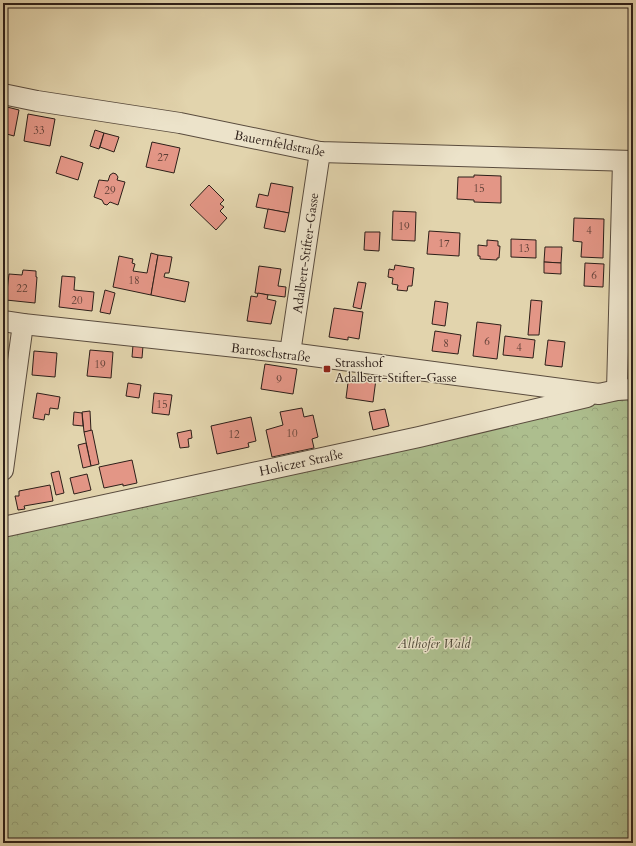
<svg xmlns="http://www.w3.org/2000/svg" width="636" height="846" viewBox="0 0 636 846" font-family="Cardo,serif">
  <defs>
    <pattern id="forest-crowns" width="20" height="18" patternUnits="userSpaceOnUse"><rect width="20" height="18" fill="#adbe8e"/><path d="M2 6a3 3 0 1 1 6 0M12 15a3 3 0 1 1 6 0" fill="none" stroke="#95a37a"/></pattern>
  </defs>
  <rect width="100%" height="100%" fill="#e2d4ad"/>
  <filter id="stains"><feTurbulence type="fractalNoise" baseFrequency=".005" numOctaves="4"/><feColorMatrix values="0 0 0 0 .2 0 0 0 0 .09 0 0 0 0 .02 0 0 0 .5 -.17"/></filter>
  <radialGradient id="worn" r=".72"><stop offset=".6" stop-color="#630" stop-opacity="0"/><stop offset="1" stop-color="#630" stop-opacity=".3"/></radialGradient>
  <polygon fill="url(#forest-crowns)" stroke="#6d6e54" points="633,399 633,843 3,843 3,532 604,402"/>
  <g fill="#e39686" stroke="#2d1f19">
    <polygon points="3,106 19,110 14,136 3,133"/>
    <polygon points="28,114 55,119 50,146 24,141"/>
    <polygon points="95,130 104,133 99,149 90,146"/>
    <polygon points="104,133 119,137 114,152 100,147"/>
    <polygon points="152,142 180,148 174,173 146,167"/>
    <polygon points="61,156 83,163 78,180 56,173"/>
    <polygon points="113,173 116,174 118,177 117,180 125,182 118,205 110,202 107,205 104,204 102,200 94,197 99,180 108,181 110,175"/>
    <polygon points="474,175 501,176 501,203 474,202 474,200 457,199 458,177 474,177"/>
    <polygon points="271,183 293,187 289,213 256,207 259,194 268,196"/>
    <polygon points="209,185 224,200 220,204 224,207 220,211 227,218 216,230 190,205"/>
    <polygon points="268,209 289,213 285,232 264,228"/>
    <polygon points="393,211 416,212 415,241 392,240"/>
    <polygon points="574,218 604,219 603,258 581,257 582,242 573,241"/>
    <polygon points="429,231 460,233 459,256 427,254"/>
    <polygon points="365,232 380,232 379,251 364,250"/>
    <polygon points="511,239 536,240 536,258 511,257"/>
    <polygon points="487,240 498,241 498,246 500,246 499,258 497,258 497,260 480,259 480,256 478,256 478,245 487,246"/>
    <polygon points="545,247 562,247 561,263 544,262"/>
    <polygon points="151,253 158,255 151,295 113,287 119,256 133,259 132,263 135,264 133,271 147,273"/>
    <polygon points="158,255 172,257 169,273 165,273 164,277 189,282 185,302 151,295"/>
    <polygon points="544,262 561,263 561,274 544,273"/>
    <polygon points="585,263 604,264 603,287 584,286"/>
    <polygon points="395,265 414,268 412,286 408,286 407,291 397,290 398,285 392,284 393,278 388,277 389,269 394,270"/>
    <polygon points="259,266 281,269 278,286 286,287 285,297 255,293"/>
    <polygon points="23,270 36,271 36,277 37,277 35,303 6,300 9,274 22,275"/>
    <polygon points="62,276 75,277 74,290 94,292 92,311 59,307"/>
    <polygon points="358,282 366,283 361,309 353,307"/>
    <polygon points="105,290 115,293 110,314 100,312"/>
    <polygon points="258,293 268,295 267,299 276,301 271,324 247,321 251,296 257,297"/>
    <polygon points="531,300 542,301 539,335 528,335"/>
    <polygon points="435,301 448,303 445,326 432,324"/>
    <polygon points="334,308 363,312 359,339 348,337 348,340 329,337"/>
    <polygon points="477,322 501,325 497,359 473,356"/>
    <polygon points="435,331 461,335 458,354 432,351"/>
    <polygon points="505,336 535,340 533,358 503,355"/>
    <polygon points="548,340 565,342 562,367 545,365"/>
    <polygon points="133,345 143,346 142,358 132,357"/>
    <polygon points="90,350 113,352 111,378 87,376"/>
    <polygon points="34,351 57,353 55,377 32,375"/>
    <polygon points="265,364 297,369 293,394 261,389"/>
    <polygon points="349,375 376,379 373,402 346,398"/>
    <polygon points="128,383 141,385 139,398 126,396"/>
    <polygon points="37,393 60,397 58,409 50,408 49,415 45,414 44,420 33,418"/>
    <polygon points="154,393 172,395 169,415 152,413"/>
    <polygon points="302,408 304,417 313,415 318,437 312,439 314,448 272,457 266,430 283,425 280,412"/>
    <polygon points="385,409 389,426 373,430 369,412"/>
    <polygon points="90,411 91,431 84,432 82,412"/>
    <polygon points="74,412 82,413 83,426 73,425"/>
    <polygon points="251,417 256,441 248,443 249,447 217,454 211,426"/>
    <polygon points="92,430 99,464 91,466 84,432"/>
    <polygon points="191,430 192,438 188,439 189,447 180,448 177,433"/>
    <polygon points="86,443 91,466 83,468 78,445"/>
    <polygon points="132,460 137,483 123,486 123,484 104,488 99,467"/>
    <polygon points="59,471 64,493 56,495 51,473"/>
    <polygon points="87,474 91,490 74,494 70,478"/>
    <polygon points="50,485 53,501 24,506 25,509 18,510 15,496 19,496 19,491"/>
  </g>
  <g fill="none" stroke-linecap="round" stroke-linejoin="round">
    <defs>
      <g id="minor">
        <polyline points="3,94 37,101 180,123 320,152 633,161"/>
        <polyline points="3,321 23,324 290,353 599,394 617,390 633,389"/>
        <polyline points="290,353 320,152"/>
        <polyline points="617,390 623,161"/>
        <polyline points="3,470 23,324"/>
        <polyline points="3,527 419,437 587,397"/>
      </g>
    </defs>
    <use href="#minor" stroke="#5a4c3e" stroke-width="22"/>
    <use href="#minor" stroke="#ece3ca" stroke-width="20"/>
  </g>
  <rect fill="#8f2418" stroke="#ece3ca" stroke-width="1.5" x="323" y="365" width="8" height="8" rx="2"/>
  <g text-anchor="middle" stroke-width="3" stroke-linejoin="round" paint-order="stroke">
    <g font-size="11" fill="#5a3d34">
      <text x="39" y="134">33</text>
      <text x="163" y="161">27</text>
      <text x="479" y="192">15</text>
      <text x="110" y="194">29</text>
      <text x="404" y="230">19</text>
      <text x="589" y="234">4</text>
      <text x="444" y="247">17</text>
      <text x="524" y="252">13</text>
      <text x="594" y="279">6</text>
      <text x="134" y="284">18</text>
      <text x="22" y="292">22</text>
      <text x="77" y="304">20</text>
      <text x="487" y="345">6</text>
      <text x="446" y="347">8</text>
      <text x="519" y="351">4</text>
      <text x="100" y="368">19</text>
      <text x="279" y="383">9</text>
      <text x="162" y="408">15</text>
      <text x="292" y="437">10</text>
      <text x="234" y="438">12</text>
    </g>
    <g font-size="13" fill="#2d1f19" stroke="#ece3ca">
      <text transform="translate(280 143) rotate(11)" y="5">Bauernfeldstraße</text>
      <text transform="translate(305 253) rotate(-82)" y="5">Adalbert-Stifter-Gasse</text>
      <text transform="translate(271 352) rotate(7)" y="5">Bartoschstraße</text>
      <text transform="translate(301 462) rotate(-12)" y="5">Holiczer Straße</text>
    </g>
    <g font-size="13" fill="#2d1f19" stroke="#ece3ca" text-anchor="start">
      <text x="335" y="367">Strasshof<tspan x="335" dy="15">Adalbert-Stifter-Gasse</tspan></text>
    </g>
    <g font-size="13" font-style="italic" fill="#4d4736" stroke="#ece3ca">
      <text x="434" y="648">Althofer Wald</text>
    </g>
  </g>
  <rect width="636" height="846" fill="none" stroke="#e2d4ad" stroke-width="16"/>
  <rect x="4" y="4" width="628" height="838" fill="none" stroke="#2d1f19" stroke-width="2"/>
  <rect x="8" y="8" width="620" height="830" fill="none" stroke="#2d1f19"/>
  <rect width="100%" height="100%" filter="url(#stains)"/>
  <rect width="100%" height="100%" fill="url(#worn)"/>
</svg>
